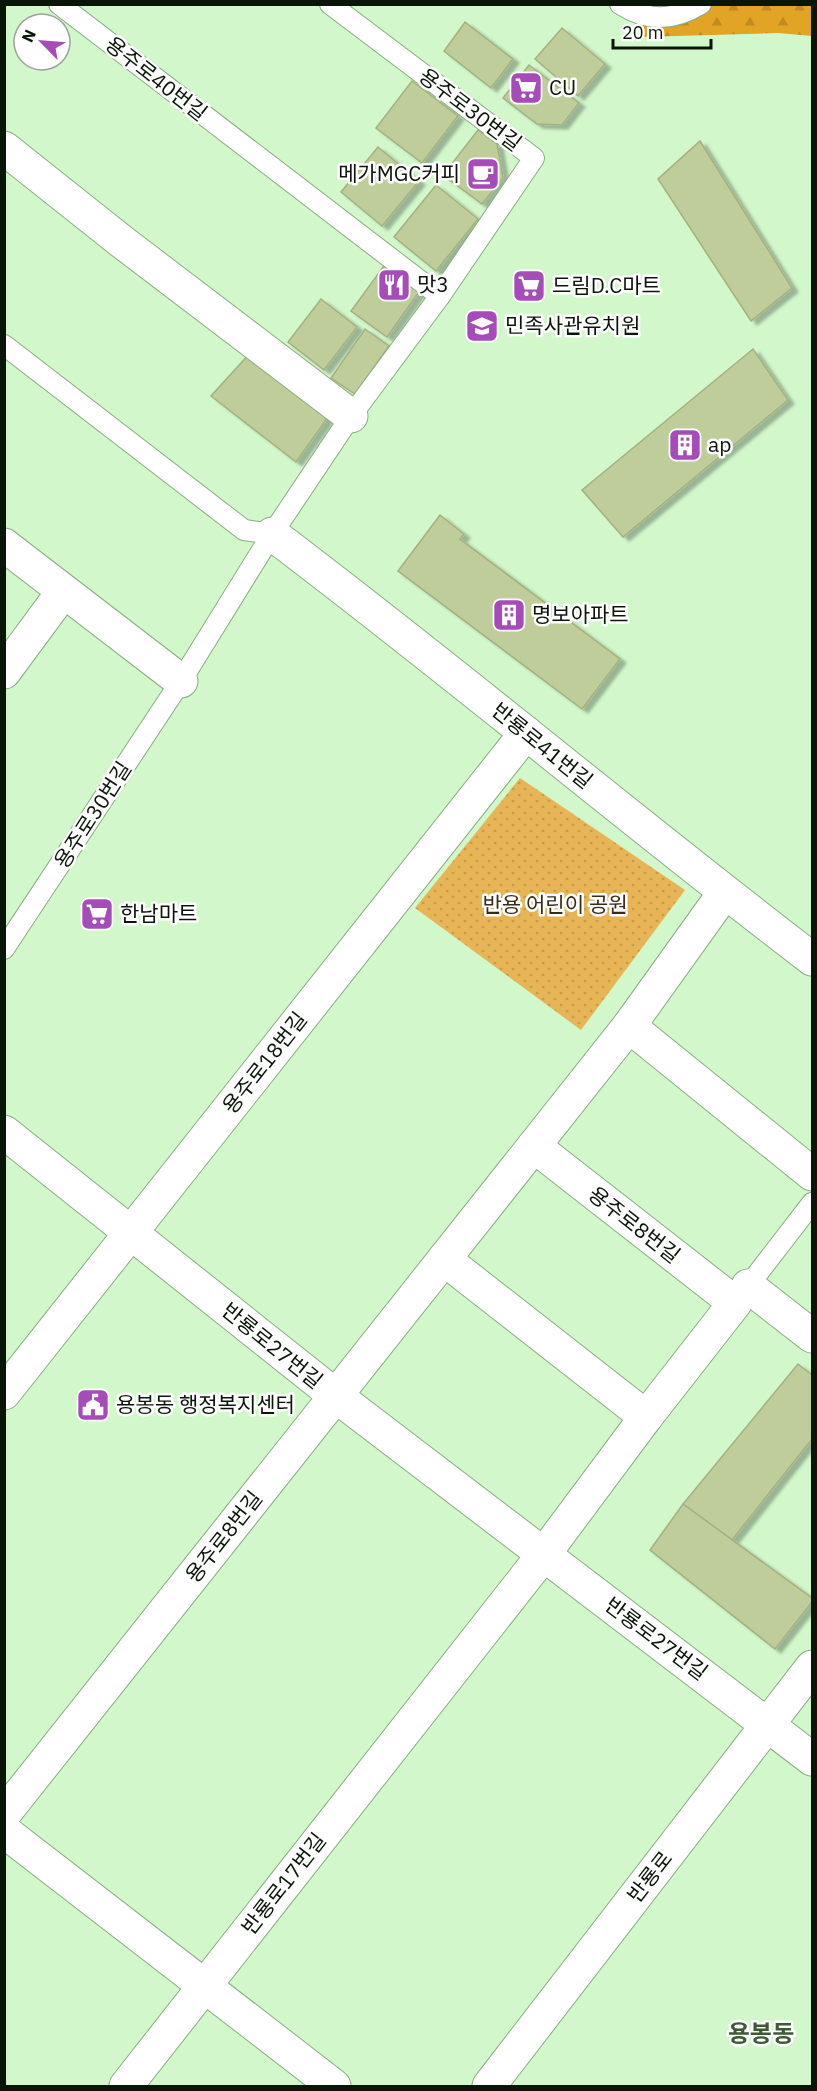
<svg xmlns="http://www.w3.org/2000/svg" width="817" height="2091" viewBox="0 0 817 2091" font-family="'IBM Plex Sans','Noto Sans KR',sans-serif">
  <defs>
    <pattern id="forest-firs" width="22" height="20" patternUnits="userSpaceOnUse" patternTransform="scale(1.5)"><rect width="22" height="20" fill="#e1a424"/><path d="M5 1l3.5 6h-7zM16 11l3.5 6h-7z" fill="#c08c1f"/></pattern>
    <pattern id="park-dots" width="8" height="8" patternUnits="userSpaceOnUse" patternTransform="scale(1.5)"><rect width="8" height="8" fill="#e8b556"/><path d="M2 2h.1M6 6h.1" fill="none" stroke="#c69b49" stroke-width="1.8" stroke-linecap="round"/></pattern>
    <filter id="shadow"><feDropShadow dx="6" dy="4" stdDeviation="1.5" flood-color="#0004"/></filter>
  </defs>
  <rect width="100%" height="100%" fill="#d2f7cb"/>
  <polygon fill="url(#forest-firs)" points="711,5 812,5 812,36 778,33 640,37 643,22 672,24"/>
  <polygon fill="url(#park-dots)" points="520,778 685,890 581,1030 415,908"/>
  <g fill="#bfcd9a" stroke="#a4b17f" stroke-width="1.5" filter="url(#shadow)">
    <polygon points="465,22 513,59 491,88 444,51"/>
    <polygon points="562,28 605,64 578,96 535,59"/>
    <polygon points="529,65 579,103 562,125 537,124 503,98"/>
    <polygon points="412,81 458,116 422,163 376,128"/>
    <polygon points="478,130 497,144 503,178 482,204 443,175"/>
    <polygon points="700,141 792,288 751,321 658,179"/>
    <polygon points="378,147 419,181 382,226 341,192"/>
    <polygon points="436,185 478,219 436,271 394,237"/>
    <polygon points="386,263 421,289 387,337 351,311"/>
    <polygon points="321,299 357,327 324,370 288,342"/>
    <polygon points="365,329 389,346 355,394 331,378"/>
    <polygon points="753,349 788,400 623,537 582,490"/>
    <polygon points="251,352 318,400 326,420 296,462 211,396"/>
    <polygon points="440,515 464,534 460,539 620,659 582,709 398,571"/>
    <polygon points="798,1364 812,1375 812,1439 732,1540 683,1504"/>
    <polygon points="683,1504 812,1598 812,1602 775,1649 650,1550"/>
  </g>
  <g fill="none" stroke-linecap="round" stroke-linejoin="round">
    <defs>
      <g id="service">
        <polyline points="59,4 440,296"/>
        <path d="M620,4C648,22 673,21 701,4"/>
        <polyline points="4,345 244,530 272,534"/>
        <polyline points="4,949 181,681 272,534 351,416 440,296 534,158 330,4"/>
        <polyline points="742,1294 812,1203"/>
      </g>
      <g id="minor">
        <polyline points="4,148 121,241 351,416"/>
        <path d="M272,534C455,672 630,820 812,959"/>
        <polyline points="4,545 181,681"/>
        <polyline points="4,672 63,592"/>
        <polyline points="629,1026 812,1174"/>
        <polyline points="4,1132 336,1396 812,1759"/>
        <polyline points="444,1259 646,1417"/>
        <polyline points="748,1286 812,1336"/>
        <polyline points="4,1393 526,733"/>
        <polyline points="4,1814 629,1026 725,892"/>
        <polyline points="4,1831 334,2086"/>
        <polyline points="126,2086 544,1554 646,1417 735,1303 534,1146"/>
      </g>
      <polyline id="tertiary" points="489,2086 812,1667"/>
    </defs>
    <use href="#service" stroke="#8aad83" stroke-width="22"/>
    <use href="#minor" stroke="#8aad83" stroke-width="35"/>
    <use href="#tertiary" stroke="#8aad83" stroke-width="35"/>
    <use href="#service" stroke="#fff" stroke-width="20"/>
    <use href="#minor" stroke="#fff" stroke-width="33"/>
    <use href="#tertiary" stroke="#fff" stroke-width="33"/>
  </g>
  <defs>
    <symbol id="supermarket-square" viewBox="-11 -11 22 22"><rect x="-9" y="-9" width="18" height="18" rx="4" fill="#a54cb8" stroke="#fff"/><path d="M-6-5.5h2.5l.6 2H6L4.5 2H-2.5L-4.4-4H-6ZM-1.5 3.2a1.3 1.3 0 1 0 .1 0ZM3 3.2a1.3 1.3 0 1 0 .1 0Z" fill="#fff"/></symbol>
    <symbol id="cafe-square" viewBox="-11 -11 22 22"><rect x="-9" y="-9" width="18" height="18" rx="4" fill="#a54cb8" stroke="#fff"/><path d="M-5.5-4.5H6V0H3Q3 3.5 0 3.5H-2.5Q-5.5 3.5-5.5 0ZM3-3.2v2h1.7v-2ZM-6 4.5H4V6H-6Z" fill="#fff"/></symbol>
    <symbol id="restaurant-square" viewBox="-11 -11 22 22"><rect x="-9" y="-9" width="18" height="18" rx="4" fill="#a54cb8" stroke="#fff"/><path d="M-5-6h1v4h1v-4h1v4h1v-4h1v5L-1.5 .5V6h-2V.5L-5-1ZM5-6V6H3V1.5H1.5Q1.5-4 5-6Z" fill="#fff"/></symbol>
    <symbol id="school-square" viewBox="-11 -11 22 22"><rect x="-9" y="-9" width="18" height="18" rx="4" fill="#a54cb8" stroke="#fff"/><path d="M0-5L7-2L0 1L-7-2ZM-4 1L0 2.5L4 1V4Q0 6-4 4Z" fill="#fff"/></symbol>
    <symbol id="building-square" viewBox="-11 -11 22 22"><rect x="-9" y="-9" width="18" height="18" rx="4" fill="#a54cb8" stroke="#fff"/><path d="M-4-6H4V6H1V3H-1V6H-4ZM-2.5-4.3h1.7v1.8h-1.7ZM.8-4.3h1.7v1.8H.8ZM-2.5-1h1.7V.8h-1.7ZM.8-1h1.7V.8H.8Z" fill="#fff"/></symbol>
    <symbol id="civic-square" viewBox="-11 -11 22 22"><rect x="-9" y="-9" width="18" height="18" rx="4" fill="#a54cb8" stroke="#fff"/><path d="M-.6-6.5H3V-4.5H.6V-3L4-1V1h2V6H-6V1h2V-1L-.6-3ZM-1.2 2.5V6h2.4V2.5Z" fill="#fff"/></symbol>
  </defs>
  <g fill-rule="evenodd">
    <use href="#supermarket-square" x="507" y="69" width="38" height="38"/>
    <use href="#cafe-square" x="464" y="155" width="38" height="38"/>
    <use href="#restaurant-square" x="375" y="266" width="38" height="38"/>
    <use href="#supermarket-square" x="510" y="267" width="38" height="38"/>
    <use href="#school-square" x="463" y="307" width="38" height="38"/>
    <use href="#building-square" x="666" y="426" width="38" height="38"/>
    <use href="#building-square" x="490" y="596" width="38" height="38"/>
    <use href="#supermarket-square" x="78" y="895" width="38" height="38"/>
    <use href="#civic-square" x="74" y="1386" width="38" height="38"/>
  </g>
  <g text-anchor="middle" stroke-width="5" stroke-linejoin="round" paint-order="stroke">
    <g font-size="21" fill="#091607" stroke="#fff">
      <text transform="translate(156 79) rotate(38)" y="7">용주로40번길</text>
      <text transform="translate(470 110) rotate(37)" y="7">용주로30번길</text>
      <text transform="translate(542 746) rotate(39)" y="7">반룡로41번길</text>
      <text transform="translate(93 815) rotate(-57)" y="7">용주로30번길</text>
      <text transform="translate(265 1063) rotate(-52)" y="7">용주로18번길</text>
      <text transform="translate(634 1225) rotate(38)" y="7">용주로8번길</text>
      <text transform="translate(272 1346) rotate(39)" y="7">반룡로27번길</text>
      <text transform="translate(224 1537) rotate(-52)" y="7">용주로8번길</text>
      <text transform="translate(656 1639) rotate(37)" y="7">반룡로27번길</text>
      <text transform="translate(650 1877) rotate(-52)" y="7">반룡로</text>
      <text transform="translate(284 1884) rotate(-52)" y="7">반룡로17번길</text>
    </g>
    <g font-size="21" fill="#091607" stroke="#fff" text-anchor="start">
      <text x="549" y="95">CU</text>
      <text x="460" y="181" text-anchor="end">메가MGC커피</text>
      <text x="417" y="292">맛3</text>
      <text x="552" y="293">드림D.C마트</text>
      <text x="505" y="333">민족사관유치원</text>
      <text x="708" y="452">ap</text>
      <text x="532" y="622">명보아파트</text>
      <text x="120" y="921">한남마트</text>
      <text x="116" y="1412">용봉동 행정복지센터</text>
    </g>
    <g font-size="21" fill="#382c19" stroke="#fff">
      <text x="555" y="912">반용 어린이 공원</text>
    </g>
    <g font-size="24" font-weight="bold" fill="#3c5b35" stroke="#fff">
      <text x="761" y="2042">용봉동</text>
    </g>
  </g>
  <rect width="817" height="2091" fill="none" stroke="#091607" stroke-width="12"/>
  <g transform="translate(42 42) rotate(295)"><circle r="28" fill="#ffffff" stroke="#9da29c" stroke-width="1.5"/>
  <path d="M0-4.5L10 22L0 15L-10 22Z" fill="#a54cb8"/>
  <text y="-9" font-size="16" font-weight="bold" text-anchor="middle" fill="#091607">N</text>
  </g>
  <path d="M613 39v9h98v-9" fill="none" stroke="#091607" stroke-width="3"/>
  <text x="622" y="39" font-size="18" fill="#091607" stroke="#ffffff" stroke-width="4.5" paint-order="stroke">20 m</text>
</svg>
